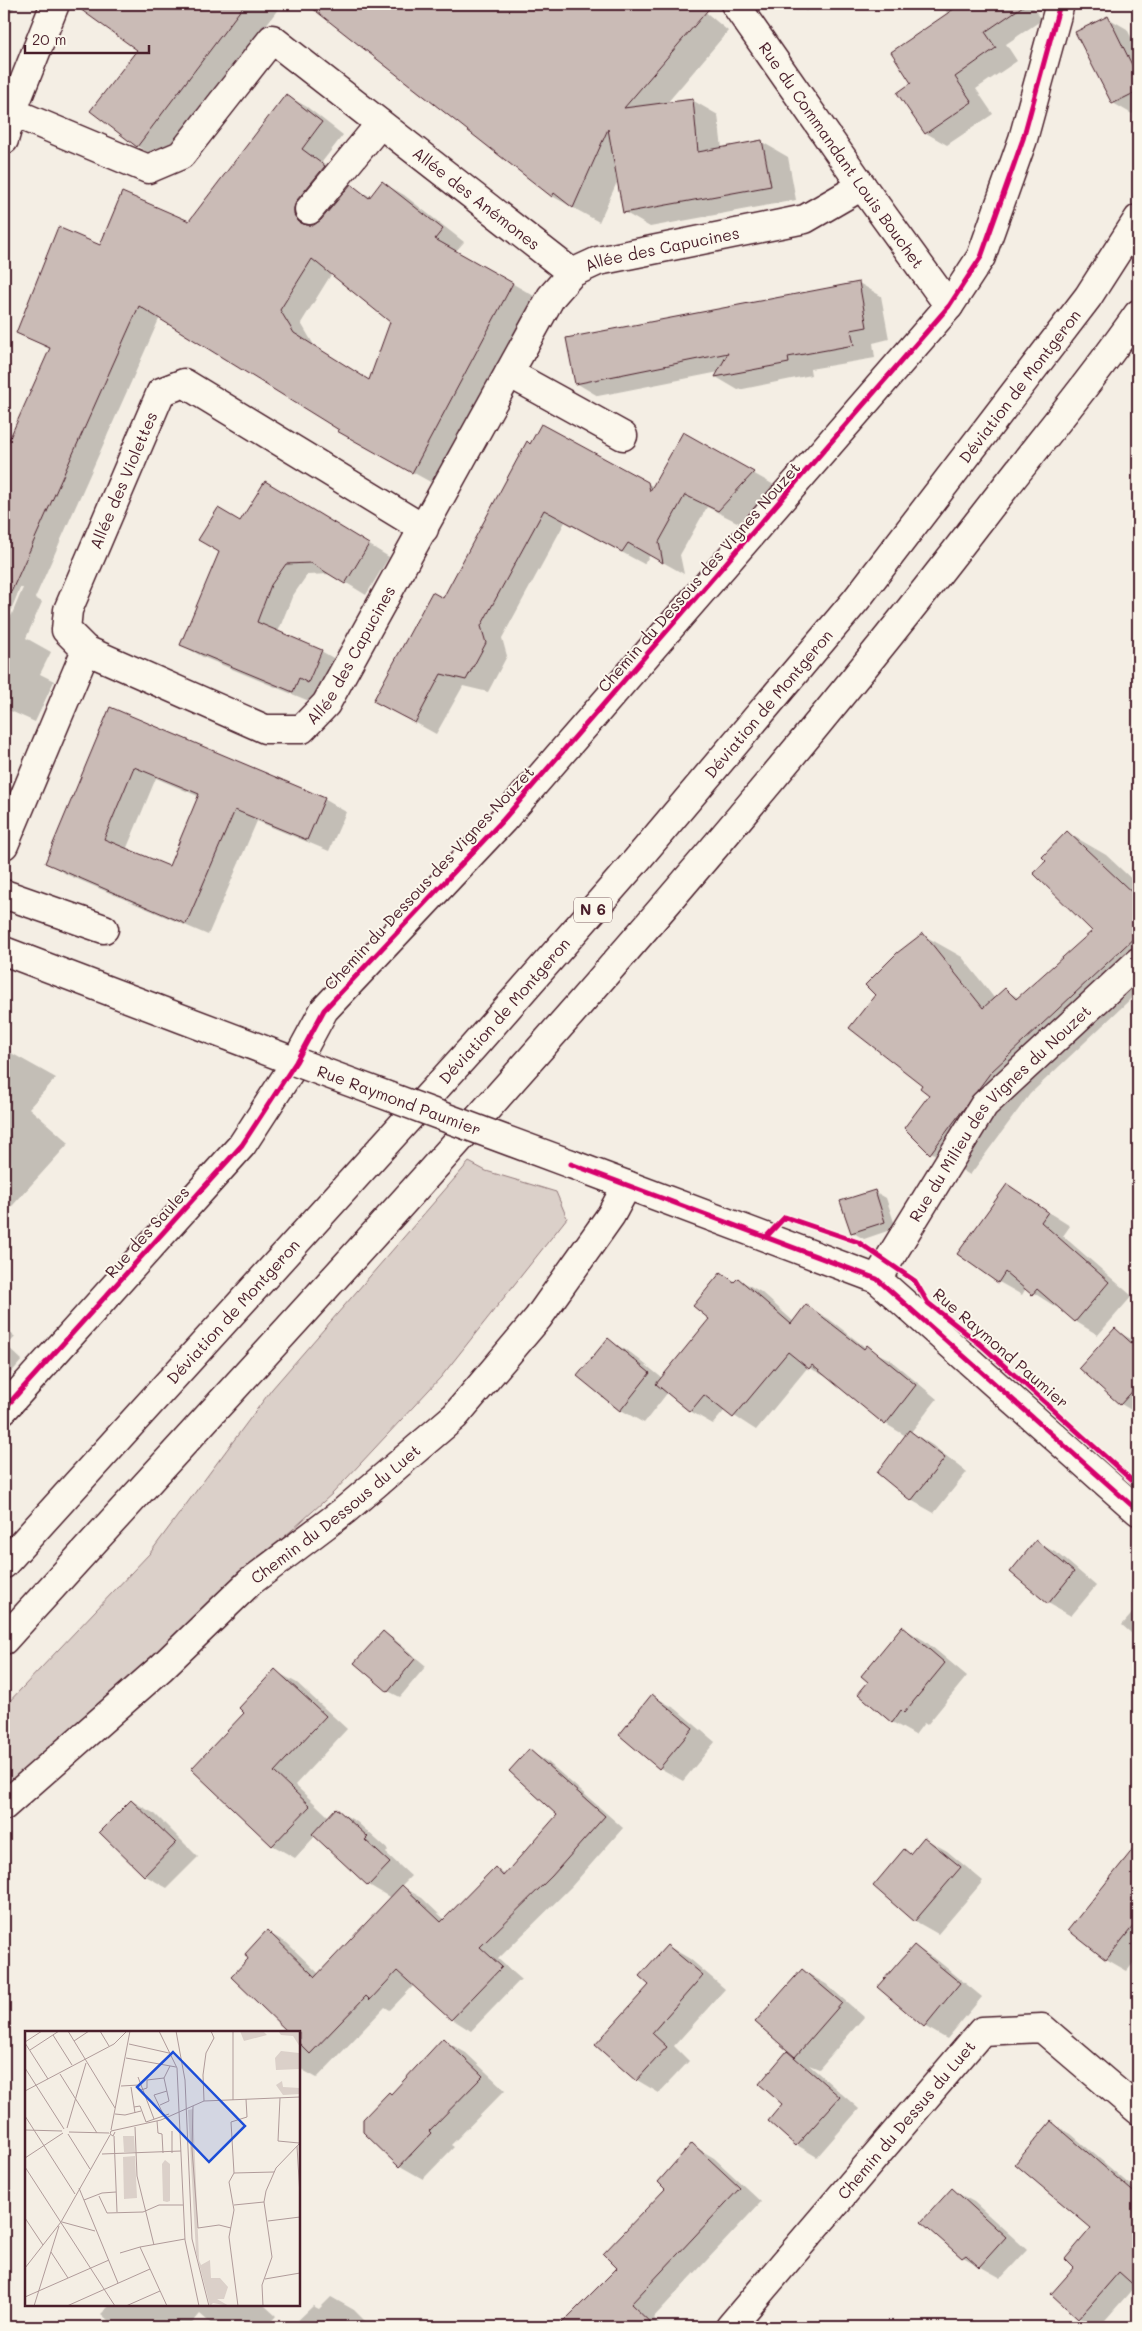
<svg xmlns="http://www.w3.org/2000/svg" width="1142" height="2331" viewBox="0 0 1142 2331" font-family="Mali,sans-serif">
  <rect width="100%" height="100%" fill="#f4eee4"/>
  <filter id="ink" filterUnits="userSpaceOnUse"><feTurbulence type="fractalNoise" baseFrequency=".02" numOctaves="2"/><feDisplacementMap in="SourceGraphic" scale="10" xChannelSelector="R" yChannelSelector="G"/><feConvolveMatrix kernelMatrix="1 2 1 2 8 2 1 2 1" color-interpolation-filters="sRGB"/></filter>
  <g filter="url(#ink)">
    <polygon fill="#dbd0c9" stroke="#92787a" points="469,1162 486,1171 556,1192 567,1218 441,1377 333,1493 4,1790 4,1707 150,1553 272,1389"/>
    <g fill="#0003" fill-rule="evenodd">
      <polygon points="4,4 17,4 4,22"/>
      <polygon points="165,4 282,4 163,161 137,146 139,50 133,46"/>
      <polygon points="310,4 696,4 728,31 667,103 692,100 718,115 722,149 762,142 788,157 796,200 650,227 624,212 618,180 599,222 552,196"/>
      <polygon points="793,4 817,4 806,11"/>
      <polygon points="941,4 1031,4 1042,20 1006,44 1017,61 976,89 993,114 947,145 926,133 913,83 948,14"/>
      <polygon points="1108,18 1127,29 1138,51 1138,111 1132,114 1113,103"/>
      <path d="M286,95L307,107L343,135L322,162L346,179L314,220L315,226L322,221L351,186L371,197L383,183L404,195L464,242L456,251L534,296L434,484L360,443L160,317L35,598L42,602L26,638L51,652L40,674L54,681L35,722L4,708V633L23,588H20L4,627V442L6,436L11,438L51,350L17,332L100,247L190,222ZM332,273L392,321L370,381L315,347L301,323Z"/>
      <polygon points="859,283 881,296 889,339 873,343 875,358 810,369 811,375 738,390 716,377 719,372 598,396 576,383"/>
      <polygon points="541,426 654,487 684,434 774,485 739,523 707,507 680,555 684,574 650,555 644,564 565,522 502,638 507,656 488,692 463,686 436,734 396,712 443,600"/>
      <polygon points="286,494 389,557 366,595 332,574 307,575 292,597 278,632 321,651 342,663 314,703 203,657 182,645 241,523"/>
      <path d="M110,709L324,799L346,812L329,851L257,821L208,935L68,875L47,863ZM156,778L200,797L170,868L126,850Z"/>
      <polygon points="1068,833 1106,855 1138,885 1138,992 1030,1094 970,1175 931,1152 905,1128 930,1095 924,1085 923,935 962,957 995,999 1005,990 1019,998 1094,931"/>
      <polygon points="4,1049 56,1078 29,1108 69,1143 4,1215"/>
      <polygon points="1007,1186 1070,1226 1063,1236 1132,1296 1098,1335 1075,1321 1057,1305 1056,1307 1026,1288 1022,1295 999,1282"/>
      <polygon points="874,1191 886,1198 896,1228 864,1239 852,1232"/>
      <polygon points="721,1274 736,1282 738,1279 761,1292 794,1322 806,1306 829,1319 866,1348 889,1359 937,1399 911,1432 932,1445 967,1472 934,1513 911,1500 906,1436 886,1424 832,1380 808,1367 756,1430 725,1410 713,1424 690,1411 668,1392 644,1423 621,1410 579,1376 608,1340 631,1353 662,1378 710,1319"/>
      <polygon points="4,1327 15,1337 7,1346 22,1360 4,1381"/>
      <polygon points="1115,1330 1138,1343 1138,1414 1121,1404"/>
      <polygon points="1037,1542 1060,1555 1096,1586 1071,1616 1048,1603"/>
      <polygon points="1138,1607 1138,1639 1122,1625"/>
      <polygon points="903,1628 925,1641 967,1676 927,1725 924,1723 915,1735 892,1722 869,1681"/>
      <polygon points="383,1632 394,1639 426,1666 400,1697 388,1691"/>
      <polygon points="275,1671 297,1683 347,1729 295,1785 329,1817 336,1810 357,1822 388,1850 386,1853 411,1876 401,1886 422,1898 445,1920 495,1869 506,1875 559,1815 529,1751 548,1762 623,1828 571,1887 498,1959 521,1979 471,2031 452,2019 414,1985 390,2010 385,2007 317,2078 299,2068 299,2032 287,2032 288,2031 250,1959 267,1932 287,1943 319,1974 391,1898 369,1885 316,1835 295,1858 272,1845 246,1713"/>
      <polygon points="653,1696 676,1709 715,1742 683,1781 660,1768"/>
      <polygon points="132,1801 155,1814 198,1857 167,1888 144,1875"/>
      <polygon points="924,1838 947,1851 983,1881 938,1934 915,1921 905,1851 911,1855"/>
      <polygon points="1138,1845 1138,1957 1127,1971 1106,1959 1070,1930"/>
      <polygon points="668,1946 690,1959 725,1989 674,2046 689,2061 659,2093 637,2080 651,1985"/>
      <polygon points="915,1947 937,1960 982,1997 947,2039 924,2026"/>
      <polygon points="803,1971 826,1984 864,2017 819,2069 809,2065 859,2109 817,2157 797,2145 784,2104 788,2052 794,2056"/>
      <polygon points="443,2040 466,2053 505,2090 451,2145 454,2147 423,2179 400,2166 391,2095"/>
      <polygon points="1051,2123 1071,2134 1138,2192 1138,2287 1136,2285 1099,2327 1079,2318 1076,2268 1093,2228"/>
      <polygon points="692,2145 714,2158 761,2202 653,2318 662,2327 560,2327 619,2268"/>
      <polygon points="952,2190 974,2202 1027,2250 1001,2278 963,2257"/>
      <polygon points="331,2297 354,2310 371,2327 291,2327 313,2306 319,2309"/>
      <polygon points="110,2305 264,2305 276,2316 266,2327 215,2327 200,2314 189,2327 116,2327 101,2314"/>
    </g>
    <g fill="#cabbb6" stroke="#4a1f2b" fill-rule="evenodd">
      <polygon points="73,4 245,4 137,147 90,111 137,50"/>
      <polygon points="307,4 713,4 624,108 693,99 698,152 762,140 771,186 623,213 608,129 573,208 554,193 552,197"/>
      <polygon points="961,4 1026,4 985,32 996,48 955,77 972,102 925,134 897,93 911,83 891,52"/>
      <polygon points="1108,16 1138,77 1138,91 1112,104 1075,32"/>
      <path d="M286,94L322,122L302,149L325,166L297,200L294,208V215L299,222L307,225H314L321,220L351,184L369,198L382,181L443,229L435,239L513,283L412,473L337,431L339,430L139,306L4,608V451L50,348L16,333L58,227L100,245L122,192L189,221ZM312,259L390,322L369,380L294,333L280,310Z"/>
      <polygon points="859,282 867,327 851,330 854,345 788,357 789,363 715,377 728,353 575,384 566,338"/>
      <polygon points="541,424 648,482 650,491 683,432 754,472 718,511 685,495 659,542 663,563 628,543 622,552 544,510 481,626 486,643 466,680 441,674 415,723 373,701 432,592 443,598 527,441 530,444"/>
      <polygon points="265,481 369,544 345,584 311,563 286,564 271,585 257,622 322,650 308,683 299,678 293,692 180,645 219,552 198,540 218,508 240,521"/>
      <path d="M110,707L325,798L307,840L235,810L186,924L45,863ZM134,767L199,794L169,866L104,839Z"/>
      <polygon points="1067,831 1138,898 1138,934 991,1072 930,1154 904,1128 929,1095 920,1088 922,1085 849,1028 875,995 865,985 897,953 923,933 983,1008 1005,988 1016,999 1092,931 1033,873 1046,861 1042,857"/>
      <polygon points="1007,1184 1048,1212 1041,1222 1109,1282 1075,1322 1037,1289 1032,1295 1005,1272 998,1283 957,1254"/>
      <polygon points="875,1190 885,1222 851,1233 840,1201"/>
      <polygon points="721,1272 734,1282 738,1278 791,1324 806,1304 864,1349 867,1345 916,1385 885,1425 812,1365 809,1369 788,1352 733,1418 704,1395 690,1412 656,1384 709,1319 693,1306"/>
      <polygon points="1115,1328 1138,1349 1138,1385 1120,1405 1079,1368"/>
      <polygon points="608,1338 650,1373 620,1411 577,1376"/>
      <polygon points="909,1430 945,1458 911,1501 877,1473"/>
      <polygon points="1036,1540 1074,1572 1048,1604 1010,1572"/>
      <polygon points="902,1626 945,1663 904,1713 901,1710 892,1723 858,1694 868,1682 861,1676"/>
      <polygon points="383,1631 415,1659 388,1692 354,1663"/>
      <polygon points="275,1669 326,1716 274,1772 310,1806 272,1846 191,1769 244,1713 239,1708"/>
      <polygon points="652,1694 693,1728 659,1769 619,1735"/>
      <polygon points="529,1749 605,1816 552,1876 480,1947 502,1967 451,2020 397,1971 370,2000 366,1996 310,2054 299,2043 299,2032 288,2032 231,1977 248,1959 245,1954 267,1930 315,1977 402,1885 441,1922 495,1867 503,1876 557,1815 509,1771"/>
      <polygon points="131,1800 176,1843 144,1876 99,1832"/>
      <polygon points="336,1808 368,1837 365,1840 390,1863 368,1886 312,1834"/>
      <polygon points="924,1837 961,1867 914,1922 873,1886 904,1849 910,1854"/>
      <polygon points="1138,1843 1138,1920 1106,1960 1068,1930"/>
      <polygon points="667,1945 703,1975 652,2033 667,2047 636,2081 595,2045 649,1985 639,1976"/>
      <polygon points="914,1945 960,1983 924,2027 877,1987"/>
      <polygon points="802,1969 842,2003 795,2057 755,2022"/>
      <polygon points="443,2038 483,2076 429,2131 431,2133 399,2167 363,2132 363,2119 389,2092 391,2094"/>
      <polygon points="787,2051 840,2097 796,2146 768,2121 782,2104 759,2084"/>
      <polygon points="1051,2121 1138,2196 1138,2289 1119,2272 1078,2319 1051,2294 1074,2268 1065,2259 1091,2228 1015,2164"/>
      <polygon points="692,2143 740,2188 631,2304 655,2327 558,2327 617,2268 603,2254 665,2189 658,2182"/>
      <polygon points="952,2188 1006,2237 979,2267 966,2255 962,2258 921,2222"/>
    </g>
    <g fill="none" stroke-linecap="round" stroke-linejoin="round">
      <defs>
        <g id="minor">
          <path id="s1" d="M735,4L862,186L949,306"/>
          <path id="s2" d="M12,112L148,169L181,155L272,39L572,273"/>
          <polyline points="4,140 12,112 55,4"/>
          <polyline points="309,210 380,124"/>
          <polyline points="509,373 623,436"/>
          <path id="s3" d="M86,650L265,729H302L326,704L551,297L572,273L598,261L805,219L862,186"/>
          <path id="s4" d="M4,845L86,650L66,630L68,610L161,392L184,383L424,529"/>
          <polyline points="4,894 104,929"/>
          <polyline points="4,951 296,1062"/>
          <polyline points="571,1164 877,1279 1138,1511"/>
          <path id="s5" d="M877,1279L984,1105L1138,962"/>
          <polyline points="4,1409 242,1145 296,1062 324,1010 503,820 949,306 981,257 1023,139 1060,4"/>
          <path id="s6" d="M4,1806L161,1668L250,1582L344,1511L455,1416L538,1318L611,1215L627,1185"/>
          <path id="s7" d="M730,2327L982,2031L1042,2028L1138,2110"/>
        </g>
        <g id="major">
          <path id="s8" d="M4,1564L474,1046L636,861L856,600L1088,297L1138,219"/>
          <path d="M4,1640C338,1273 680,910 983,516C1035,448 1090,383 1138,314"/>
        </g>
      </defs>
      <use href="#minor" stroke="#4a1f2b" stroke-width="31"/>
      <use href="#major" stroke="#4a1f2b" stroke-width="31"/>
      <use href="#minor" stroke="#fbf7ec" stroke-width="28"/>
      <use href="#major" stroke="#fbf7ec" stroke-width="28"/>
      <defs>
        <g id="minor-bridge">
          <path id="s9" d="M296,1062L571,1164"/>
        </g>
      </defs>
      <use href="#minor-bridge" stroke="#4a1f2b" stroke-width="31" stroke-linecap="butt"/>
      <use href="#minor-bridge" stroke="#fbf7ec" stroke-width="28"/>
      <defs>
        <g id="cycleway">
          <polyline points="571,1164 877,1279 1138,1511"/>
          <polyline points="766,1237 785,1217 858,1242 915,1281 928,1303 980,1344 1138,1486"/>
          <polyline points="4,1409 242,1145 296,1062 324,1010 503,820 949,306 981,257 1023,139 1060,4"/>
        </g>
      </defs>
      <use href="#cycleway" stroke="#fbf7ec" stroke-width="8"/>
      <use href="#cycleway" stroke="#d6006c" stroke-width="5"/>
    </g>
  </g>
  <g text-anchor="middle" stroke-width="4" stroke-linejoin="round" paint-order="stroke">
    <rect fill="#fbf7ec" stroke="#7f6065" stroke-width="1" x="574" y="897.5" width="38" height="25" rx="4"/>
    <g font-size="15" font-weight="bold" fill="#4a1f2b">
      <text x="593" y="915">N 6</text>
    </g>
    <g font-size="16" fill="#4a1f2b" stroke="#fbf7ec">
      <text dy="6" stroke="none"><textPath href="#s1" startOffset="185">Rue du Commandant Louis Bouchet</textPath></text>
      <text dy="6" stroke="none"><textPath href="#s2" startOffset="590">Allée des Anémones</textPath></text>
      <text dy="6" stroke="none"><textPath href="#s3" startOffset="858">Allée des Capucines</textPath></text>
      <text dy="6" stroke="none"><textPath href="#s8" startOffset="1556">Déviation de Montgeron</textPath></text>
      <text dy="6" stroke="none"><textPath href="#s4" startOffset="401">Allée des Violettes</textPath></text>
      <text transform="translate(699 577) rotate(-49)" y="6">Chemin du Dessous des Vignes Nouzet</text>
      <text dy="6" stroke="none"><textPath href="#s3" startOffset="322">Allée des Capucines</textPath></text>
      <text dy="6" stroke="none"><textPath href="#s8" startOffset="1151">Déviation de Montgeron</textPath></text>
      <text transform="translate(429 878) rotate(-47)" y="6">Chemin du Dessous des Vignes Nouzet</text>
      <text dy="6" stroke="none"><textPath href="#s8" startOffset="746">Déviation de Montgeron</textPath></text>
      <text dy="6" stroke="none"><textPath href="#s9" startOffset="110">Rue Raymond Paumier</textPath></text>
      <text dy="6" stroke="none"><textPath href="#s5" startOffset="208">Rue du Milieu des Vignes du Nouzet</textPath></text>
      <text transform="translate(147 1232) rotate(-48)" y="6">Rue des Saules</text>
      <text dy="6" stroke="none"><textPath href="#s8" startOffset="341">Déviation de Montgeron</textPath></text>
      <text transform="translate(1001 1348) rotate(41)" y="6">Rue Raymond Paumier</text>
      <text dy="6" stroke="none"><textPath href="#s6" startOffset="442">Chemin du Dessous du Luet</textPath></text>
      <text dy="6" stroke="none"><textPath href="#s7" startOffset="272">Chemin du Dessus du Luet</textPath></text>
    </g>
  </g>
  <g transform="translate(25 2031)">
    <rect width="275" height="275" fill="#f4eee4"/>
    <path d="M215,0H238L242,4L219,10ZM253,0H275V16L268,5L256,4ZM256,20L274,22L275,38L251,39L250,27ZM257,50L258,56L275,57V63L258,64L251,54ZM168,78L174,229L176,234L185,229L186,247H195L203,256L199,268H192L204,275L188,272L185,275L171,221L163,79ZM98,105H109L110,121H99ZM110,125L112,167L99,168L98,126ZM140,129L145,133V170L142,171L138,170L137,133Z" fill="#dbd0c9"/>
    <path fill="none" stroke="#b09b9a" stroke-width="1" d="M43,0L90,77M75,0L84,15M134,0L152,37L160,209L174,275M151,0L160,49L167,208L184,275M208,0V69M28,4L47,34M49,10L64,0M0,11L17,0M0,12L23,48M104,13L144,22M5,19L34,0M101,27L151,36M0,37L39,98M35,43L72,102M113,46L129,88M96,55L114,54M106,56L110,82M116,59L122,57V49L139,47M0,60L89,13L102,0M255,67L253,110L274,112M179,70L178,44L181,22L189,7L186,0M135,74L144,70L139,47L145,35M168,75L167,118L173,197L194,194L206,197M109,76L115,75L121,91M90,83L100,84L116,80M0,85L50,163M139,85L129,64L142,60M132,90L133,102L137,103L138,122M121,91L144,83M110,96L112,145L129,214M42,97L61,32M0,99L37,100M86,99L105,0M147,100V122M44,101L84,102M90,101L88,105L85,103L86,100L136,89L179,70L275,66M43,103L65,138M89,105L92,181M272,115L275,165M77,123L156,120M0,127L38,102M0,136L90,275M209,142L249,141M54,157L93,252M74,165L82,182L118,181L134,174H158M59,169L77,162L91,161M209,174L239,171M0,187L18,214M243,190L275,186M37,191L70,200M26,221L43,247M95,222L115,216M0,237L36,191L85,104M240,248L275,242M0,266L84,229M9,275L34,195M42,275L125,238M101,275L135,260M142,275L115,216L160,208M213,275L204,206L209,179L204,151L209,142L206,91L222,86L221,68M238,275L237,254L247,226L239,171L241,160L251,137L275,112"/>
    <path fill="#1d4ed8" fill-opacity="0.15" stroke="#1d4ed8" stroke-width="2.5" d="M148,21L220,95L184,131L112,56Z"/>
    <rect width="275" height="275" fill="none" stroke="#4a1f2b" stroke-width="2.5"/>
  </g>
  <rect width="1142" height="2331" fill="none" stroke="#fbf7ec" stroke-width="20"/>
  <rect x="10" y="10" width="1122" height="2311" fill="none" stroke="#4a1f2b" stroke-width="2" filter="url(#ink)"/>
  <path d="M25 45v8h124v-8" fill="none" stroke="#4a1f2b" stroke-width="2.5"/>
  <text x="32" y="45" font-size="15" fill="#4a1f2b" stroke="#fbf7ec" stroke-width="4" paint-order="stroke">20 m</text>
</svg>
